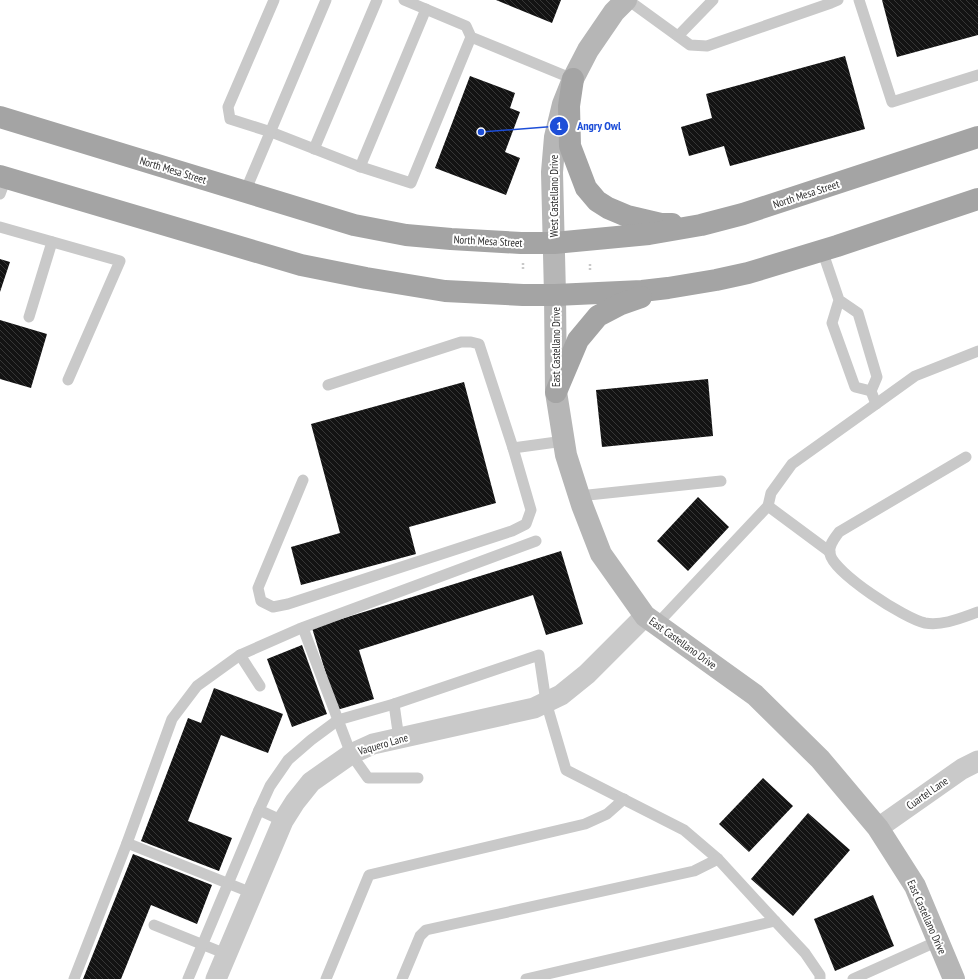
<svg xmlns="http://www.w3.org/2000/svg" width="978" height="979" viewBox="0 0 978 979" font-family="'PT Sans Narrow',sans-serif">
  <defs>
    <pattern id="building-back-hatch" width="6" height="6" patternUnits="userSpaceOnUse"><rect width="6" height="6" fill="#131313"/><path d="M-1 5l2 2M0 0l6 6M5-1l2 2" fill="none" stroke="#363636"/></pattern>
  </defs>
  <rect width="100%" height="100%" fill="#fff"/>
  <g fill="url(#building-back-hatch)">
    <polygon points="496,0 561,0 552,23"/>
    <polygon points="882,0 978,0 978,35 897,57"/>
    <polygon points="845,56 865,129 730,166 724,146 689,156 681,127 712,118 706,94"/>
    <polygon points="470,76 515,93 510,108 520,112 505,152 520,158 506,195 435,168"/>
    <polygon points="0,259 10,262 0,292"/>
    <polygon points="0,320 47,334 31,388 0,379"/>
    <polygon points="708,379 713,436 602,447 596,390"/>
    <polygon points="464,382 496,503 409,527 416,554 301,585 291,547 340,533 311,424"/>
    <polygon points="698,497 729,527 688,571 657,541"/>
    <polygon points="561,551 583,624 546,635 533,595 359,650 374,699 337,710 312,628"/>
    <polygon points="302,645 327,714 292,727 267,659"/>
    <polygon points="214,688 283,714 268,753 221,735 188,821 232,838 219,871 141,841 188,718 201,723"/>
    <polygon points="763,778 793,806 749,852 719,824"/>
    <polygon points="808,813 850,850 793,916 751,879"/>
    <polygon points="133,854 212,885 197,924 151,905 121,979 83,979"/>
    <polygon points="873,895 894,946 835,971 814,919"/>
  </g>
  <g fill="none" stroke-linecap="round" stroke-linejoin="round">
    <g stroke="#c9c9c9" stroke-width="2.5" stroke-dasharray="2 2" stroke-linecap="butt">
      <polyline points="523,263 523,271"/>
      <polyline points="590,264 590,272"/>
    </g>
    <g stroke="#c9c9c9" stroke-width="11">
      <polyline points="274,0 228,107 230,119 271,132 358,166 411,183 471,37"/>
      <polyline points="404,0 466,26 471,37 573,79"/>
      <polyline points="628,0 690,45 707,46 831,3 838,0"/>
      <polyline points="859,0 892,102 978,75"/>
      <polyline points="678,36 713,0"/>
      <polyline points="314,149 377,0"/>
      <polyline points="360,167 426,9"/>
      <polyline points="245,192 326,0"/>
      <polyline points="0,194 6,178"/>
      <polyline points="0,227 120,261 68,380"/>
      <polyline points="822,250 839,300 832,323 855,387 871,391 877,377 858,313 839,300"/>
      <polyline points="29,317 52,242"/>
      <polyline points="328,385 461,342 471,342 479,344 513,448 564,441"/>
      <polyline points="876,404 915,376 978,351"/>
      <path d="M966,457L839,532C835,538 828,545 830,554C834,573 905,619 925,623C943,626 961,618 978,612"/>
      <polyline points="303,480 258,588 261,601 273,607 288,604 512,531 526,524 531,510 513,448"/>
      <polyline points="579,496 721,481"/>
      <polyline points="830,552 768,506 771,493 792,464 876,404 871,391"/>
      <polyline points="657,624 768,506"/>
      <polyline points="303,628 351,754 368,778 418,778"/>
      <polyline points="240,655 260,686"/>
      <polyline points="394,704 399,739"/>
      <polyline points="259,810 283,821"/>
      <polyline points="127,843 252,893"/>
      <polyline points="154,925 226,954"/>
      <polyline points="74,979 127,843 172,719 197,686 240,655 299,629 536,541"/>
      <polyline points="188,979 259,810 270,786 288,760 311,740 338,720 394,704 539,655 546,702 566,770 684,830 718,859 775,921 805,953 820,975 820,979"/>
      <polyline points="326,979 369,875 585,824 607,814 624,799"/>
      <polyline points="402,979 420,936 426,930 694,871 718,859"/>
      <polyline points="526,979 775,921"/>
      <polyline points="853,979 938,941"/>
    </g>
    <g stroke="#c9c9c9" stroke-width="21">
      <polyline points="878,828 962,769 978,761"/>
      <polyline points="216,979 283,821 295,802 311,782 351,754 373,744 534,708 561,695 587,674 645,616"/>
    </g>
    <polyline stroke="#b6b6b6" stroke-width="22" points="626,0 614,12 588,50 573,79 563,104 555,137 552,172 555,295 556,392 566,455 582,505 601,554 645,616 755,695 820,759 878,828 915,886 954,979"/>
    <g stroke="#a4a4a4" stroke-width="22">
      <polyline points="573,79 569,106 570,146 586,188 597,201 608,208 627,216 661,224 672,224"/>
      <polyline points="0,117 354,225 406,235 451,239 521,243 554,243 649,234 701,225 743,214 978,137"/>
      <polyline points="0,176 301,265 366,278 445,291 523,295 555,295 642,291 668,288 716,280 748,273 837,246 978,199"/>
      <polyline points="556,392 578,340 598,316 621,304 641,297"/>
    </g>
  </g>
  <g text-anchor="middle" stroke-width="4" stroke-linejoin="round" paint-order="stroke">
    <g font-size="11" fill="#2c2c2c" stroke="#fff">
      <text transform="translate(173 170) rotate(17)" y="4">North Mesa Street</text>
      <text transform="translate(806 194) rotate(-18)" y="4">North Mesa Street</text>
      <text transform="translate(554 196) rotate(-90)" y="4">West Castellano Drive</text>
      <text transform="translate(488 241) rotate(3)" y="4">North Mesa Street</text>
      <text transform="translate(556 347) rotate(-90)" y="4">East Castellano Drive</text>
      <text transform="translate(683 643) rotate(36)" y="4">East Castellano Drive</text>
      <text transform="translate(383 744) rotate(-16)" y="4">Vaquero Lane</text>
      <text transform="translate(927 793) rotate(-35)" y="4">Cuartel Lane</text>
      <text transform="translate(927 917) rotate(66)" y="4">East Castellano Drive</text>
    </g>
  </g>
  <path fill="none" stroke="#1d4ed8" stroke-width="1.5" d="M481 132L559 126"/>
  <g fill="#1d4ed8" stroke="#fff" stroke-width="1.5">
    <circle cx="481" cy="132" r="4"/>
    <circle cx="559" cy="126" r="10"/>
  </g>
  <g font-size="12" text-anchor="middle" font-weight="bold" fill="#fff">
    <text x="559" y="130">1</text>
  </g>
  <g font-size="12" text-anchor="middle" font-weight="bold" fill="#1d4ed8" stroke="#fff" stroke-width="4" stroke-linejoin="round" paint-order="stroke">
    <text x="599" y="130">Angry Owl</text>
  </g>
</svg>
